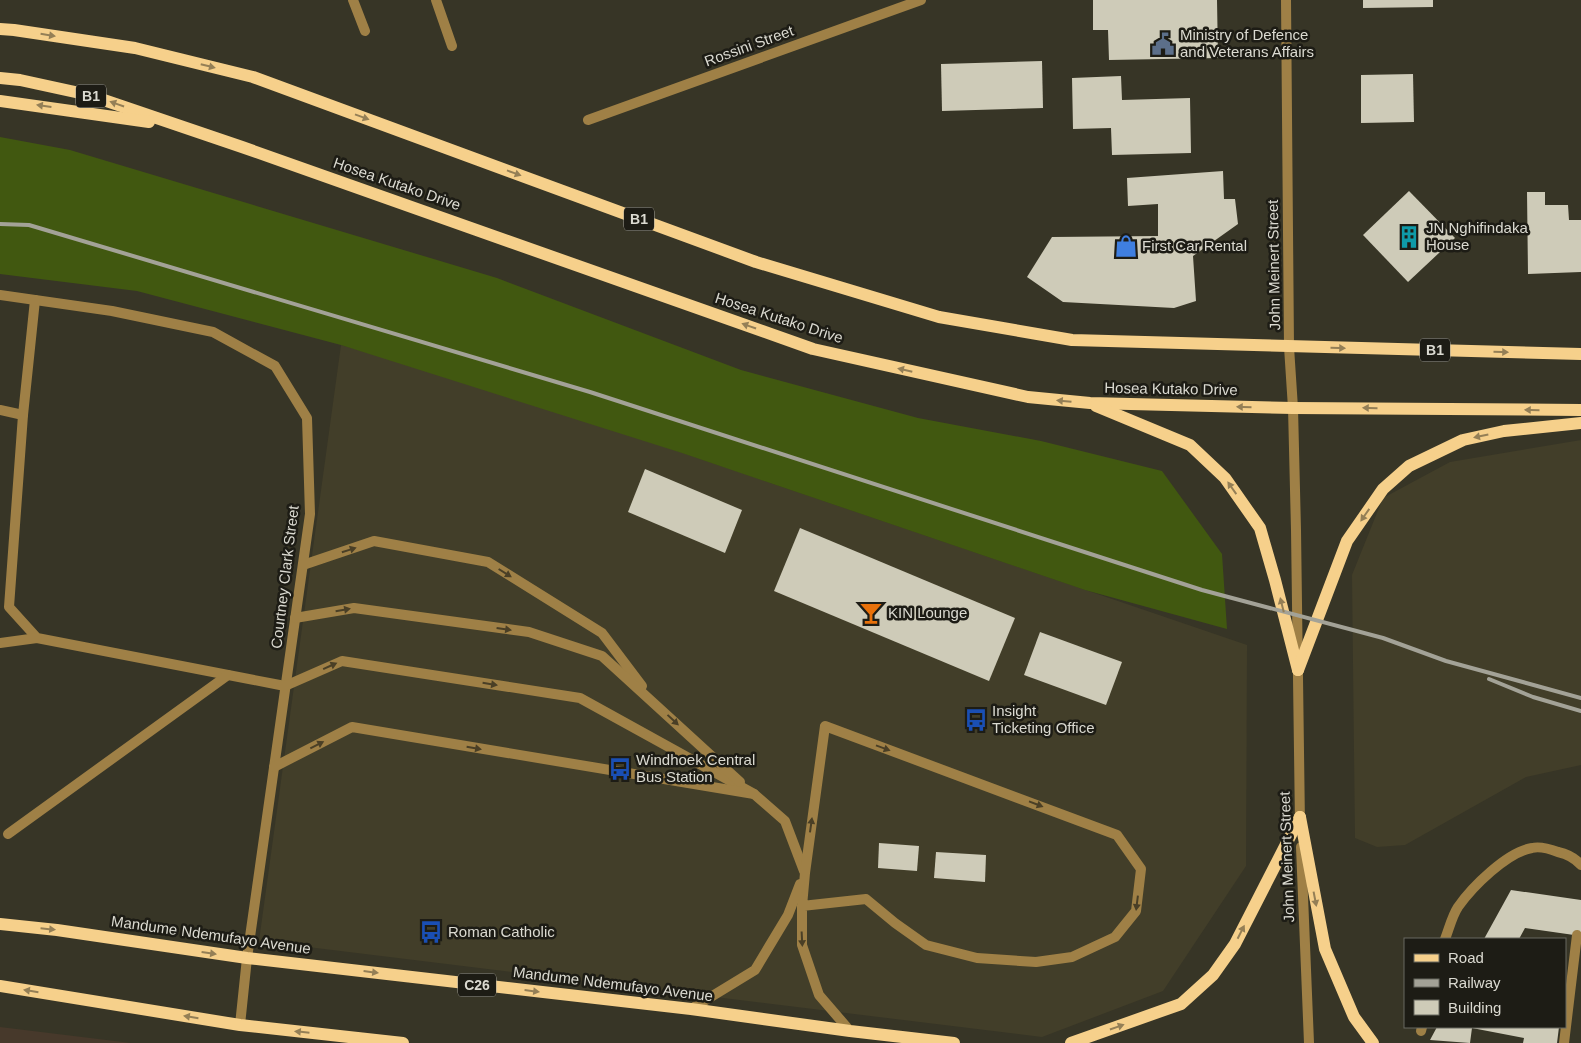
<svg xmlns="http://www.w3.org/2000/svg" width="1581" height="1043" viewBox="0 0 1581 1043" font-family="Helvetica,sans-serif">
  <rect width="100%" height="100%" fill="#373526"/>
  <g fill="#423e29">
    <polygon points="341,345 489,387 1247,645 1246,866 1163,991 1042,1037 259,941"/>
    <polygon points="1581,440 1581,765 1526,777 1405,845 1377,847 1355,838 1352,575 1383,498 1450,462"/>
  </g>
  <polygon fill="#47392b" points="0,1027 131,1043 0,1043"/>
  <polygon fill="#415810" points="0,137 70,150 497,278 741,370 918,418 1041,441 1162,471 1222,554 1227,629 1085,590 682,453 341,345 137,291 0,274"/>
  <g fill="#cecbb8">
    <polygon points="1093,0 1217,0 1218,58 1109,60 1108,30 1093,30"/>
    <polygon points="1363,0 1433,0 1433,7 1363,8"/>
    <polygon points="1042,61 1043,108 942,111 941,64"/>
    <polygon points="1413,74 1414,122 1361,123 1361,75"/>
    <polygon points="1121,76 1122,100 1190,98 1191,153 1112,155 1111,128 1073,129 1072,78"/>
    <polygon points="1223,171 1224,199 1235,199 1238,224 1193,256 1196,301 1174,308 1063,302 1027,277 1052,237 1158,236 1158,204 1128,206 1127,178"/>
    <polygon points="1409,191 1455,238 1408,282 1363,235"/>
    <polygon points="1527,192 1545,192 1545,205 1568,205 1569,220 1581,220 1581,272 1528,274"/>
    <polygon points="645,469 742,510 725,553 628,512"/>
    <polygon points="800,528 1015,618 989,681 774,591"/>
    <polygon points="1040,632 1122,662 1106,705 1024,675"/>
    <polygon points="879,843 919,846 917,871 878,868"/>
    <polygon points="936,852 986,855 985,882 934,878"/>
    <polygon points="1511,890 1581,900 1581,936 1525,928 1519,939 1484,939"/>
    <polygon points="1437,1027 1559,1027 1557,1043 1523,1043 1524,1038 1472,1028 1470,1043 1430,1040"/>
  </g>
  <g fill="none" stroke-linecap="round" stroke-linejoin="round">
    <g stroke="#9f8046" stroke-width="10">
      <polyline points="353,0 365,31"/>
      <polyline points="436,0 452,46"/>
      <polyline points="0,295 112,311 213,332 275,366 307,418 310,514 247,958 240,1025"/>
      <polyline points="35,300 23,415 9,607 37,638 285,686 342,661 580,698 754,794"/>
      <polyline points="0,410 23,415"/>
      <polyline points="303,565 374,541 488,562 602,633 642,686"/>
      <polyline points="295,618 354,608 529,632 602,656 740,782"/>
      <polyline points="0,643 37,638"/>
      <polyline points="274,767 352,727 754,794 785,821 804,871"/>
      <polyline points="8,834 228,675"/>
      <polyline points="802,906 866,899 895,923 926,945 977,958 1036,962 1072,957 1115,937 1136,911 1141,869 1117,835 825,726 805,873 802,906 802,945 819,995 850,1031"/>
      <path d="M1445,939C1449,929 1452,916 1458,907C1472,887 1507,852 1532,848C1540,846 1550,849 1558,852C1567,854 1575,858 1581,865"/>
      <polyline points="691,1009 755,970 788,915 800,884"/>
      <polyline points="1421,1031 1422,1027"/>
      <polyline points="1564,1043 1577,935"/>
    </g>
    <polyline stroke="#9f8046" stroke-width="10" points="588,120 921,0"/>
    <g stroke="#9f8046" stroke-width="10">
      <polyline points="1286,0 1289,347 1293,408 1296,530 1300,825"/>
      <polyline points="1301,847 1309,1043"/>
    </g>
    <g stroke="#f6d08b" stroke-width="12">
      <polyline points="0,29 14,30 135,48 253,77 756,262 939,317 1072,340 1581,354"/>
      <polyline points="0,78 20,80 89,95 242,147 813,349 1028,397 1090,403 1293,408 1581,410"/>
      <polyline points="0,101 149,122"/>
      <polyline points="1096,406 1190,445 1225,478 1260,528 1275,580 1298,670"/>
      <polyline points="1298,670 1347,541 1383,489 1409,466 1463,440 1504,431 1581,423"/>
      <polyline points="1300,817 1325,949 1354,1017 1373,1043"/>
      <polyline points="0,924 57,930 247,958 691,1009 850,1031 954,1043"/>
      <polyline points="0,986 240,1025 403,1043"/>
      <polyline points="1071,1043 1181,1004 1213,975 1235,944 1300,817"/>
    </g>
    <g stroke="#a3a297" stroke-width="4">
      <polyline points="0,224 29,225 590,392 1202,590 1383,638 1446,661 1581,698"/>
      <polyline points="1489,679 1533,697 1581,711"/>
    </g>
  </g>
  <defs><path id="oneway-solid" d="M-6-.8H1V-3.2L6.5 0L1 3.2V.8H-6Z" transform="scale(1.25)"/></defs>
  <g fill="#947f56">
    <use href="#oneway-solid" transform="translate(48 35) rotate(9)"/>
    <use href="#oneway-solid" transform="translate(208 66) rotate(14)"/>
    <use href="#oneway-solid" transform="translate(117 104) rotate(-161)"/>
    <use href="#oneway-solid" transform="translate(44 106) rotate(-172)"/>
    <use href="#oneway-solid" transform="translate(362 117) rotate(20)"/>
    <use href="#oneway-solid" transform="translate(514 173) rotate(20)"/>
    <use href="#oneway-solid" transform="translate(749 326) rotate(-161)"/>
    <use href="#oneway-solid" transform="translate(1338 348) rotate(1)"/>
    <use href="#oneway-solid" transform="translate(1501 352) rotate(1)"/>
    <use href="#oneway-solid" transform="translate(905 370) rotate(-167)"/>
    <use href="#oneway-solid" transform="translate(1064 401) rotate(-175)"/>
    <use href="#oneway-solid" transform="translate(1244 407) rotate(-179)"/>
    <use href="#oneway-solid" transform="translate(1370 408) rotate(-179)"/>
    <use href="#oneway-solid" transform="translate(1532 410) rotate(-179)"/>
    <use href="#oneway-solid" transform="translate(1481 436) rotate(168)"/>
    <use href="#oneway-solid" transform="translate(1232 488) rotate(-125)"/>
    <use href="#oneway-solid" transform="translate(1365 515) rotate(125)"/>
    <use href="#oneway-solid" transform="translate(1282 605) rotate(-104)"/>
    <use href="#oneway-solid" transform="translate(1315 899) rotate(79)"/>
    <use href="#oneway-solid" transform="translate(48 929) rotate(6)"/>
    <use href="#oneway-solid" transform="translate(1241 932) rotate(-63)"/>
    <use href="#oneway-solid" transform="translate(209 953) rotate(8)"/>
    <use href="#oneway-solid" transform="translate(371 972) rotate(7)"/>
    <use href="#oneway-solid" transform="translate(31 991) rotate(-171)"/>
    <use href="#oneway-solid" transform="translate(532 991) rotate(7)"/>
    <use href="#oneway-solid" transform="translate(191 1017) rotate(-171)"/>
    <use href="#oneway-solid" transform="translate(1117 1027) rotate(-19)"/>
    <use href="#oneway-solid" transform="translate(302 1032) rotate(-174)"/>
  </g>
  <g fill="#4a3f26">
    <use href="#oneway-solid" transform="translate(349 550) rotate(-18)"/>
    <use href="#oneway-solid" transform="translate(505 573) rotate(32)"/>
    <use href="#oneway-solid" transform="translate(343 610) rotate(-10)"/>
    <use href="#oneway-solid" transform="translate(504 629) rotate(8)"/>
    <use href="#oneway-solid" transform="translate(330 666) rotate(-24)"/>
    <use href="#oneway-solid" transform="translate(490 684) rotate(9)"/>
    <use href="#oneway-solid" transform="translate(673 720) rotate(43)"/>
    <use href="#oneway-solid" transform="translate(317 745) rotate(-27)"/>
    <use href="#oneway-solid" transform="translate(474 748) rotate(10)"/>
    <use href="#oneway-solid" transform="translate(883 748) rotate(20)"/>
    <use href="#oneway-solid" transform="translate(1036 804) rotate(21)"/>
    <use href="#oneway-solid" transform="translate(811 825) rotate(-82)"/>
    <use href="#oneway-solid" transform="translate(1137 903) rotate(97)"/>
    <use href="#oneway-solid" transform="translate(802 939) rotate(87)"/>
  </g>
  <defs>
    <symbol id="civic-bare" viewBox="-9 -9 18 18"><path d="M-.6-6.5H3V-4.5H.6V-3L4-1V1h2V6H-6V1h2V-1L-.6-3ZM-1.2 2.5V6h2.4V2.5Z" fill="#5c6f8a" stroke="#1d1c15" stroke-width="2.5" paint-order="stroke"/></symbol>
    <symbol id="building-bare" viewBox="-9 -9 18 18"><path d="M-4-6H4V6H1V3H-1V6H-4ZM-2.5-4.3h1.7v1.8h-1.7ZM.8-4.3h1.7v1.8H.8ZM-2.5-1h1.7V.8h-1.7ZM.8-1h1.7V.8H.8Z" fill="#0f9aa8" stroke="#1d1c15" stroke-width="2.5" paint-order="stroke"/></symbol>
    <symbol id="shop-bare" viewBox="-9 -9 18 18"><path d="M-5-2.5h2.3a2.7 3.5 0 0 1 5.4 0H5L5.5 6h-11ZM-1.5-2.5h3a1.5 2.3 0 0 0-3 0Z" fill="#3f7fe0" stroke="#1d1c15" stroke-width="2.5" paint-order="stroke"/></symbol>
    <symbol id="bar-bare" viewBox="-9 -9 18 18"><path d="M-6-5H6L.8 .8V4.5H3.5V6h-7V4.5H-.8V.8Z" fill="#e8710a" stroke="#1d1c15" stroke-width="2.5" paint-order="stroke"/></symbol>
    <symbol id="bus-bare" viewBox="-9 -9 18 18"><path d="M-5-6H5V4H4V6H2V4H-2V6H-4V4H-5ZM-3.5-4V0h7V-4ZM-3.5 1.2v1.5H-2V1.2ZM2 1.2v1.5H3.5V1.2Z" fill="#1a4fb4" stroke="#1d1c15" stroke-width="2.5" paint-order="stroke"/></symbol>
  </defs>
  <g fill-rule="evenodd">
    <use href="#civic-bare" x="1147" y="28" width="32" height="32"/>
    <use href="#building-bare" x="1393" y="221" width="32" height="32"/>
    <use href="#shop-bare" x="1110" y="230" width="32" height="32"/>
    <use href="#bar-bare" x="855" y="597" width="32" height="32"/>
    <use href="#bus-bare" x="960" y="704" width="32" height="32"/>
    <use href="#bus-bare" x="604" y="753" width="32" height="32"/>
    <use href="#bus-bare" x="415" y="916" width="32" height="32"/>
  </g>
  <g text-anchor="middle" stroke-width="5" stroke-linejoin="round" paint-order="stroke">
    <g fill="#1d1c15" stroke="#a2a199" stroke-width="1">
      <rect x="76" y="84.5" width="30" height="23" rx="4"/>
      <rect x="624" y="207.5" width="30" height="23" rx="4"/>
      <rect x="1420" y="338.5" width="30" height="23" rx="4"/>
      <rect x="458" y="973.5" width="38" height="23" rx="4"/>
    </g>
    <g font-size="14" font-weight="bold" fill="#dbdad1">
      <text x="91" y="101">B1</text>
      <text x="639" y="224">B1</text>
      <text x="1435" y="355">B1</text>
      <text x="477" y="990">C26</text>
    </g>
    <g font-size="15" fill="#dbdad1" stroke="#1d1c15" text-anchor="start">
      <text x="1180" y="40">Ministry of Defence<tspan x="1180" dy="17">and Veterans Affairs</tspan></text>
      <text x="1426" y="233">JN Nghifindaka<tspan x="1426" dy="17">House</tspan></text>
      <text x="1142" y="251">First Car Rental</text>
      <text x="888" y="618">KIN Lounge</text>
      <text x="992" y="716">Insight<tspan x="992" dy="17">Ticketing Office</tspan></text>
      <text x="636" y="765">Windhoek Central<tspan x="636" dy="17">Bus Station</tspan></text>
      <text x="448" y="937">Roman Catholic</text>
    </g>
    <g font-size="15" fill="#dbdad1" stroke="#1d1c15">
      <text transform="translate(749 46) rotate(-20)" y="5">Rossini Street</text>
      <text transform="translate(397 184) rotate(19)" y="5">Hosea Kutako Drive</text>
      <text transform="translate(1274 265) rotate(-91)" y="5">John Meinert Street</text>
      <text transform="translate(779 318) rotate(18)" y="5">Hosea Kutako Drive</text>
      <text transform="translate(1171 389) rotate(1)" y="5">Hosea Kutako Drive</text>
      <text transform="translate(285 577) rotate(-83)" y="5">Courtney Clark Street</text>
      <text transform="translate(1287 857) rotate(-92)" y="5">John Meinert Street</text>
      <text transform="translate(211 935) rotate(8)" y="5">Mandume Ndemufayo Avenue</text>
      <text transform="translate(613 984) rotate(7)" y="5">Mandume Ndemufayo Avenue</text>
    </g>
  </g>
  <rect x="1404" y="938" width="162" height="90" fill="#1d1c15" stroke="#696860"/>
  <rect x="1414" y="954" width="25" height="8" fill="#f6d08b" stroke="#696860"/>
  <text x="1448" y="963" font-size="15" fill="#dbdad1">Road</text>
  <rect x="1414" y="979" width="25" height="8" fill="#a3a297" stroke="#696860"/>
  <text x="1448" y="988" font-size="15" fill="#dbdad1">Railway</text>
  <rect x="1414" y="1000" width="25" height="15" fill="#cecbb8" stroke="#696860"/>
  <text x="1448" y="1013" font-size="15" fill="#dbdad1">Building</text>
</svg>
